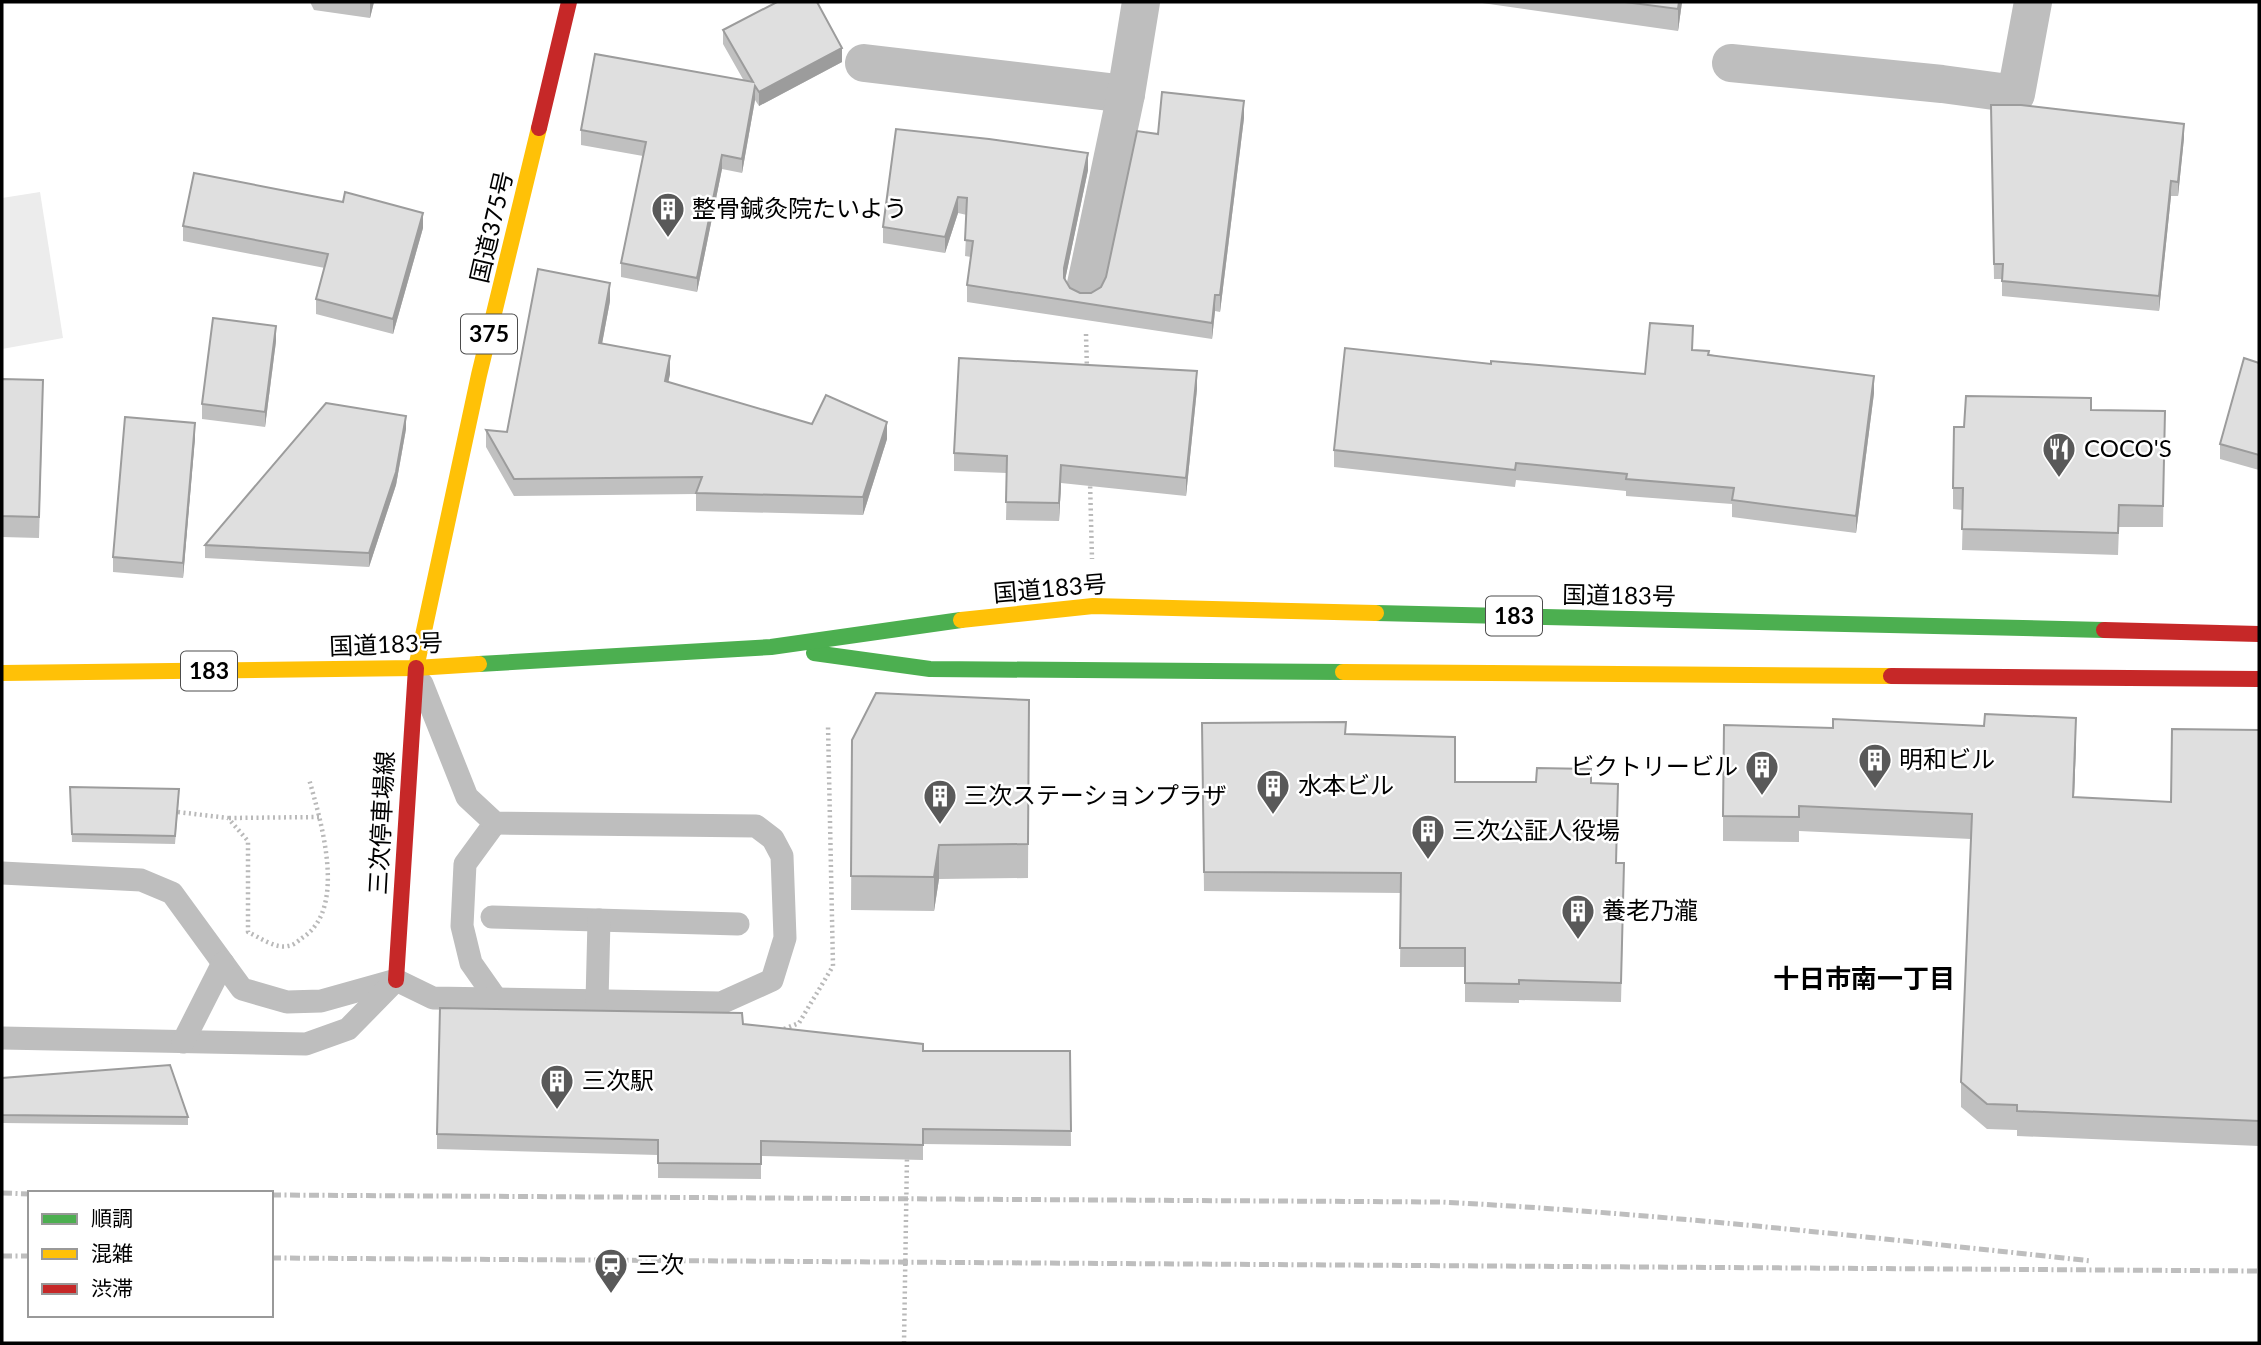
<svg xmlns="http://www.w3.org/2000/svg" width="2261" height="1345" viewBox="0 0 2261 1345" font-family="Lato,'Noto Sans JP',sans-serif">
  <rect width="100%" height="100%" fill="#fff"/>
  <polygon fill="#ececec" points="40,192 63,338 2,349 2,198"/>
  <g fill="none" stroke-linecap="round" stroke-linejoin="round">
    <g stroke="#b9b9b9" stroke-width="4.5" stroke-dasharray="2 3.5" stroke-linecap="butt">
      <polyline points="1086,334 1087,370"/>
      <polyline points="1090,481 1092,559"/>
      <path d="M178,812L228,818L248,841V932C259,937 275,949 288,946C293,946 298,941 302,938C348,909 321,822 309,779"/>
      <polyline points="229,818 320,817"/>
      <polyline points="779,1031 799,1023 833,966 828,725"/>
    </g>
    <g stroke="#bebebe" stroke-width="23">
      <polyline points="495,823 465,864 462,926 471,963 497,1000"/>
      <polyline points="2,873 141,880 172,893 242,989 287,1002 321,1001 396,980 433,998 721,1003 772,980 785,938 782,856 773,839 756,826 495,823 467,797 422,684"/>
      <polyline points="492,917 738,924"/>
      <polyline points="597,1001 599,920"/>
      <polyline points="2,1038 306,1044 348,1029 396,980"/>
      <polyline points="183,1042 223,963"/>
    </g>
    <g stroke="#bebebe" stroke-width="38">
      <polyline points="864,63 1126,94"/>
      <polyline points="1731,63 1942,84 2016,94 2033,2"/>
      <polyline points="1085,289 1126,94 1141,2"/>
    </g>
    <g stroke="#4caf50" stroke-width="16">
      <polyline points="1376,613 2104,630"/>
      <polyline points="814,653 930,669 1343,672"/>
      <polyline points="479,664 771,647 961,620"/>
    </g>
    <g stroke="#ffc107" stroke-width="16">
      <polyline points="961,620 1093,606 1376,613"/>
      <polyline points="416,668 479,375 539,128"/>
      <polyline points="1343,672 1891,676"/>
      <polyline points="2,673 416,668 479,664"/>
    </g>
    <g stroke="#c62828" stroke-width="16">
      <polyline points="539,128 569,2"/>
      <polyline points="2104,630 2259,634"/>
      <polyline points="1891,676 2259,679"/>
      <polyline points="396,980 416,668"/>
    </g>
    <g stroke="#bebebe" stroke-width="5" stroke-dasharray="10 3.5 2 3.5" stroke-linecap="butt">
      <polyline points="2,1193 30,1194"/>
      <path d="M271,1195L1441,1202C1658,1213 1875,1238 2092,1261"/>
      <polyline points="2,1256 30,1256"/>
      <polyline points="271,1258 2259,1271"/>
    </g>
    <polyline stroke="#b9b9b9" stroke-width="4.5" stroke-dasharray="2 3.5" stroke-linecap="butt" points="904,1343 907,1156"/>
  </g>
  <g fill="#c0c0c0">
    <polygon points="310,2 374,2 370,18 314,10"/>
    <polygon points="1475,2 1682,2 1678,31"/>
    <polygon points="723,30 842,62 759,106 755,100 742,173 722,169 697,292 621,277 621,263 643,156 581,145 581,130 744,81 723,44"/>
    <polygon points="1991,105 2184,138 2178,196 2171,196 2159,311 2002,296 2002,279 1994,279"/>
    <polygon points="1244,118 1220,312 1215,311 1212,339 967,302 967,285 971,257 965,256 967,215 958,213 945,253 883,243 883,227 896,129 1088,170 1065,280 1070,288 1080,293 1091,293 1101,287 1106,277 1158,134"/>
    <polygon points="183,226 423,228 393,334 316,314 316,299 325,268 183,241"/>
    <polygon points="610,301 602,343 670,374 668,382 812,424 887,439 863,515 696,511 696,494 514,496 486,447 486,430 507,432"/>
    <polygon points="276,341 265,427 202,419 202,404"/>
    <polygon points="1693,343 1693,350 1874,393 1856,533 1732,517 1732,504 1626,496 1626,491 1516,480 1515,487 1334,467 1334,450 1645,374"/>
    <polygon points="2259,363 2259,470 2220,459 2220,444"/>
    <polygon points="2,379 43,402 39,538 2,537"/>
    <polygon points="1197,389 1186,496 1061,483 1059,521 1006,520 1007,473 954,471 954,453"/>
    <polygon points="2091,410 2165,411 2163,527 2119,527 2118,555 1962,550 1963,510 1953,509 1953,488 1964,427"/>
    <polygon points="406,429 396,485 369,567 205,558 205,545"/>
    <polygon points="195,438 183,578 113,572 113,557"/>
    <polygon points="1029,700 1028,878 939,879 934,911 851,910 852,740"/>
    <polygon points="1202,723 1346,734 1455,782 1591,783 1616,863 1624,882 1621,1002 1519,1000 1519,1003 1465,1002 1465,967 1400,967 1401,893 1204,891"/>
    <polygon points="2259,730 2259,1146 2017,1136 2017,1130 1987,1129 1961,1107 1961,1082 1971,839 1799,831 1799,842 1723,841 1723,816 2076,743 2074,797 2171,802"/>
    <polygon points="70,787 179,797 175,844 72,842"/>
    <polygon points="743,1024 923,1051 1070,1051 1071,1146 923,1144 923,1160 761,1156 761,1179 658,1178 658,1155 437,1149 437,1134"/>
    <polygon points="2,1078 188,1117 188,1125 2,1123"/>
  </g>
  <g fill="#9c9c9c">
    <polygon points="370,2 374,2 370,18"/>
    <polygon points="1679,2 1682,2 1678,31 1678,9"/>
    <polygon points="842,48 842,62 759,106 759,92"/>
    <polygon points="755,86 755,100 742,173 742,159"/>
    <polygon points="1244,101 1244,118 1220,312 1220,295"/>
    <polygon points="2184,124 2184,138 2178,196 2178,182"/>
    <polygon points="1088,153 1088,170 1064,285 1064,268"/>
    <polygon points="722,155 722,169 697,292 697,278"/>
    <polygon points="2171,181 2171,196 2159,311 2159,296"/>
    <polygon points="958,197 958,213 945,253 945,237"/>
    <polygon points="423,213 423,228 393,334 393,319"/>
    <polygon points="610,283 610,301 599,360 599,343"/>
    <polygon points="1215,295 1215,311 1212,339 1212,323"/>
    <polygon points="276,326 276,341 265,427 265,412"/>
    <polygon points="670,356 670,374 665,398 665,381"/>
    <polygon points="1197,371 1197,389 1186,496 1186,478"/>
    <polygon points="1874,376 1874,393 1856,533 1856,516"/>
    <polygon points="406,416 406,429 396,485 369,567 369,553"/>
    <polygon points="887,422 887,439 863,515 863,497"/>
    <polygon points="195,423 195,438 183,578 183,563"/>
    <polygon points="1061,465 1061,483 1059,521 1059,503"/>
    <polygon points="2076,718 2076,743 2073,822 2073,797"/>
    <polygon points="939,845 939,879 934,911 934,877"/>
  </g>
  <g fill="#dfdfdf" stroke="#9c9c9c" stroke-width="2">
    <polygon points="777,2 817,2 842,48 759,92 755,86 742,159 722,155 697,278 621,263 646,142 581,130 595,54 753,82 723,30"/>
    <polygon points="1625,2 1679,2 1678,9"/>
    <polygon points="1162,92 1244,101 1220,295 1215,295 1212,323 967,285 973,241 965,240 967,198 958,197 945,237 883,227 896,129 989,139 1088,153 1064,268 1064,278 1070,288 1080,293 1091,293 1101,287 1106,277 1137,131 1158,134"/>
    <polygon points="1991,105 2021,105 2184,124 2178,182 2171,181 2159,296 2002,281 2003,264 1994,264"/>
    <polygon points="194,173 343,202 345,192 423,213 393,319 316,299 328,254 183,226"/>
    <polygon points="538,269 610,283 599,343 670,356 665,381 812,424 826,395 887,422 863,497 696,493 702,477 514,479 486,430 507,432"/>
    <polygon points="213,318 276,326 265,412 202,404"/>
    <polygon points="1650,323 1693,326 1692,350 1709,351 1708,355 1874,376 1856,516 1732,500 1734,488 1626,479 1627,474 1516,463 1515,470 1334,450 1345,348 1491,364 1491,361 1645,374"/>
    <polygon points="959,358 1197,371 1186,478 1061,465 1059,503 1006,502 1007,456 954,453"/>
    <polygon points="2244,358 2259,363 2259,455 2220,444"/>
    <polygon points="2,379 43,380 39,517 2,516"/>
    <polygon points="1966,396 2091,398 2091,410 2165,411 2163,506 2119,505 2118,533 1962,529 1963,488 1953,488 1954,427 1964,427"/>
    <polygon points="326,403 406,416 396,472 369,553 205,545"/>
    <polygon points="125,417 195,423 183,563 113,557"/>
    <polygon points="876,693 1029,700 1028,844 939,845 934,877 851,876 852,740"/>
    <polygon points="1985,714 2076,718 2073,797 2171,802 2172,729 2259,730 2259,1121 2017,1111 2017,1105 1987,1104 1961,1082 1972,814 1799,806 1799,817 1723,816 1724,725 1833,728 1833,719 1984,726"/>
    <polygon points="1346,722 1345,734 1455,737 1455,782 1536,782 1537,768 1591,769 1591,783 1618,784 1616,863 1624,863 1621,983 1519,980 1519,984 1465,983 1465,948 1400,948 1401,873 1204,872 1202,723"/>
    <polygon points="70,787 179,789 175,836 72,834"/>
    <polygon points="440,1008 742,1013 743,1024 923,1044 923,1051 1070,1051 1071,1131 923,1129 923,1145 761,1141 761,1164 658,1163 658,1140 437,1134"/>
    <polygon points="170,1065 188,1117 2,1115 2,1078"/>
  </g>
  <defs>
    <symbol id="building-pin" viewBox="-11 -11 22 30"><path d="M0 17L-7.5 6A9.5 9.5 0 1 1 7.5 6Z" fill="#595959" stroke="#fff"/><path d="M-4-6H4V6H1V3H-1V6H-4ZM-2.5-4.3h1.7v1.8h-1.7ZM.8-4.3h1.7v1.8H.8ZM-2.5-1h1.7V.8h-1.7ZM.8-1h1.7V.8H.8Z" fill="#fff"/></symbol>
    <symbol id="restaurant-pin" viewBox="-11 -11 22 30"><path d="M0 17L-7.5 6A9.5 9.5 0 1 1 7.5 6Z" fill="#595959" stroke="#fff"/><path d="M-5-6h1v4h1v-4h1v4h1v-4h1v5L-1.5 .5V6h-2V.5L-5-1ZM5-6V6H3V1.5H1.5Q1.5-4 5-6Z" fill="#fff"/></symbol>
    <symbol id="station-pin" viewBox="-11 -11 22 30"><path d="M0 17L-7.5 6A9.5 9.5 0 1 1 7.5 6Z" fill="#595959" stroke="#fff"/><path d="M-3-6H3Q5-6 5-4V2Q5 4 3 4L4.5 6H3L1.5 4h-3L-3 6H-4.5L-3 4Q-5 4-5 2V-4Q-5-6-3-6ZM-3.5-4v3h7v-3ZM-3.5 1v1.5H-2V1ZM2 1v1.5H3.5V1Z" fill="#fff"/></symbol>
  </defs>
  <g fill-rule="evenodd">
    <use href="#building-pin" x="649" y="190" width="38" height="52"/>
    <use href="#restaurant-pin" x="2040" y="430" width="38" height="52"/>
    <use href="#building-pin" x="1856" y="741" width="38" height="52"/>
    <use href="#building-pin" x="1743" y="748" width="38" height="52"/>
    <use href="#building-pin" x="1254" y="767" width="38" height="52"/>
    <use href="#building-pin" x="921" y="777" width="38" height="52"/>
    <use href="#building-pin" x="1409" y="812" width="38" height="52"/>
    <use href="#building-pin" x="1559" y="892" width="38" height="52"/>
    <use href="#building-pin" x="538" y="1062" width="38" height="52"/>
    <use href="#station-pin" x="592" y="1246" width="38" height="52"/>
  </g>
  <g text-anchor="middle" stroke-width="5" stroke-linejoin="round" paint-order="stroke">
    <g fill="#fff" stroke="#4c4c4c" stroke-width="2">
      <rect x="461" y="314.5" width="56" height="39" rx="5"/>
      <rect x="1486" y="596.5" width="56" height="39" rx="5"/>
      <rect x="181" y="651.5" width="56" height="39" rx="5"/>
    </g>
    <g font-size="23" font-weight="bold" fill="#000">
      <text x="489" y="342">375</text>
      <text x="1514" y="624">183</text>
      <text x="209" y="679">183</text>
    </g>
    <g font-size="24" fill="#000" stroke="#fff" text-anchor="start">
      <text x="692" y="217">整骨鍼灸院たいよう</text>
      <text x="2084" y="457">COCO'S</text>
      <text x="1899" y="768">明和ビル</text>
      <text x="1738" y="775" text-anchor="end">ビクトリービル</text>
      <text x="1298" y="794">水本ビル</text>
      <text x="964" y="804">三次ステーションプラザ</text>
      <text x="1452" y="839">三次公証人役場</text>
      <text x="1602" y="919">養老乃瀧</text>
      <text x="582" y="1089">三次駅</text>
      <text x="636" y="1273">三次</text>
    </g>
    <g font-size="24" fill="#000" stroke="#fff">
      <text transform="translate(492 227) rotate(-77)" y="8">国道375号</text>
      <text transform="translate(1050 589) rotate(-5)" y="8">国道183号</text>
      <text transform="translate(1619 596) rotate(1)" y="8">国道183号</text>
      <text transform="translate(386 645) rotate(-2)" y="8">国道183号</text>
      <text transform="translate(382 823) rotate(-87)" y="8">三次停車場線</text>
    </g>
    <g font-size="26" font-weight="bold" fill="#000" stroke="#fff">
      <text x="1864" y="988">十日市南一丁目</text>
    </g>
  </g>
  <rect width="2261" height="1345" fill="none" stroke="#000000" stroke-width="7"/>
  <rect x="28" y="1191" width="245" height="126" fill="#ffffff" stroke="#999999" stroke-width="2"/>
  <rect x="42" y="1214" width="35" height="10" fill="#4caf50" stroke="#999999" stroke-width="2"/>
  <text x="91" y="1226" font-size="21" fill="#000000">順調</text>
  <rect x="42" y="1249" width="35" height="10" fill="#ffc107" stroke="#999999" stroke-width="2"/>
  <text x="91" y="1261" font-size="21" fill="#000000">混雑</text>
  <rect x="42" y="1284" width="35" height="10" fill="#c62828" stroke="#999999" stroke-width="2"/>
  <text x="91" y="1296" font-size="21" fill="#000000">渋滞</text>
</svg>
